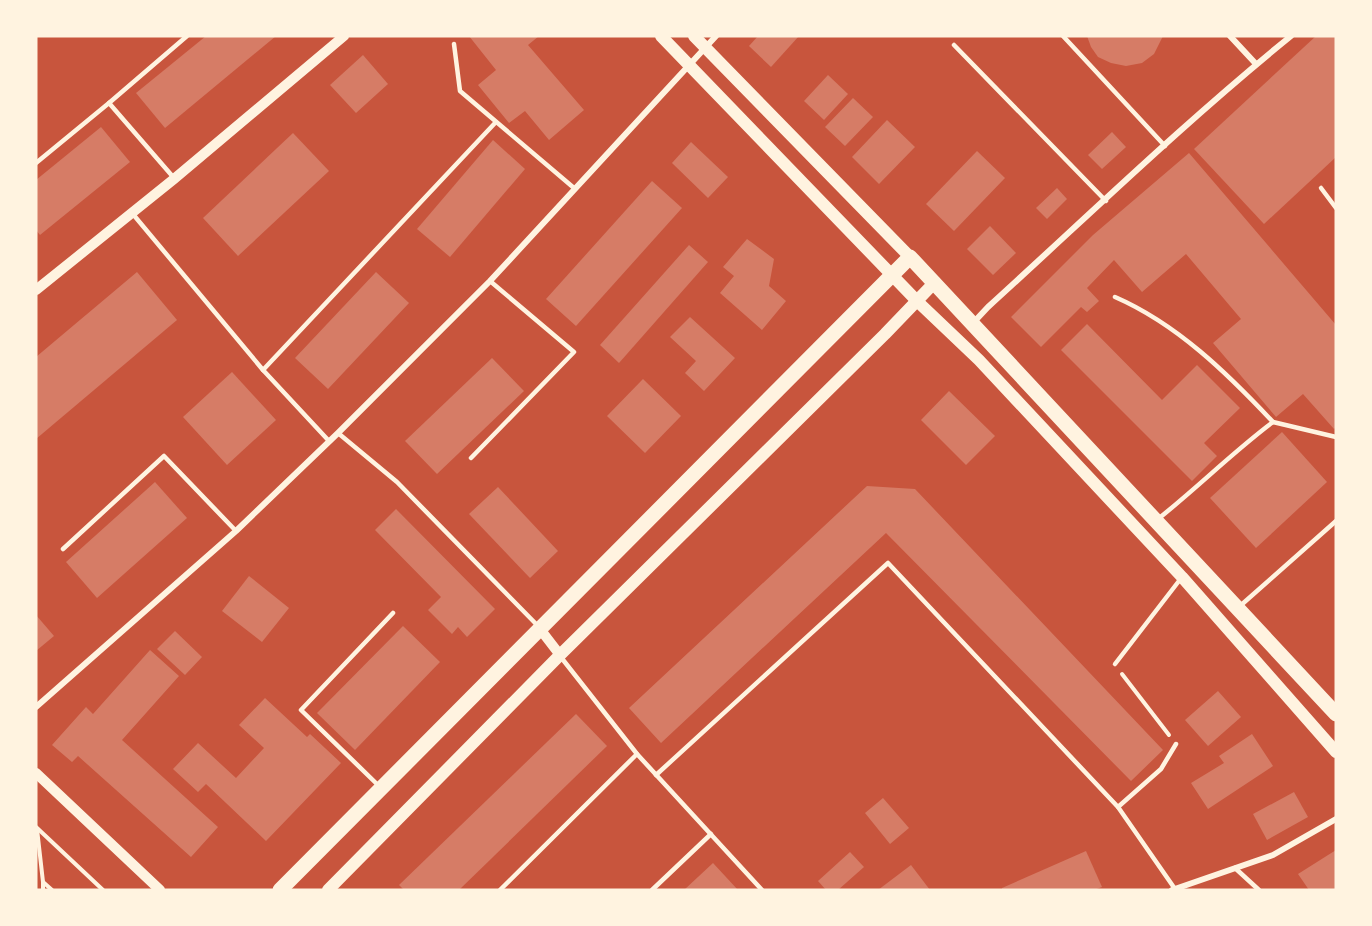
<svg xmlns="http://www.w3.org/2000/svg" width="1372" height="926" viewBox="0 0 1372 926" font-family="Rubik,sans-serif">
  <rect width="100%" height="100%" fill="#c8553d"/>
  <g fill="#d67c66">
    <polygon points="206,36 276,36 165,128 136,93"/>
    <polygon points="469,36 539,36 528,45 584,110 549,140 525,111 509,123 478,85 496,70"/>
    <polygon points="758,36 799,36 771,67 749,46"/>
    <polygon points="1087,36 1163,36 1154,54 1142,63 1126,66 1111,63 1098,57 1091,47"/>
    <polygon points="1316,36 1336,36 1336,157 1264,224 1194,149"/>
    <polygon points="363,55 388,84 356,113 330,85"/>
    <polygon points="828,75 848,94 824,120 804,101"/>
    <polygon points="853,98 873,117 845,146 825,127"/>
    <polygon points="887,120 915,147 879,184 852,157"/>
    <polygon points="101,127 130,162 40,235 36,230 36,180"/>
    <polygon points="1112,132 1126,147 1102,169 1088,155"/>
    <polygon points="293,133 329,171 238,256 203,218"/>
    <polygon points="493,140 525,169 450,257 417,229"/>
    <polygon points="691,142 728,177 708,198 672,163"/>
    <polygon points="977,151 1005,178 954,231 926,204"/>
    <polygon points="1189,153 1336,325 1336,427 1334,429 1303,394 1276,417 1213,343 1241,319 1186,254 1142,292 1114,260 1087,288 1099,301 1087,312 1081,307 1041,347 1011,317 1093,235"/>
    <polygon points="652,181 682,208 576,326 546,299"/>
    <polygon points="1057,188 1067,199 1047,219 1036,208"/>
    <polygon points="990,226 1016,253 993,275 967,249"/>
    <polygon points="747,239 774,259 769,286 786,301 762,330 720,293 734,276 723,267"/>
    <polygon points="689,245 708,262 619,363 600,345"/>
    <polygon points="137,272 177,320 36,439 36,357"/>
    <polygon points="376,272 409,303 328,389 295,358"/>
    <polygon points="690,317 735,358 704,391 685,373 696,361 670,337"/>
    <polygon points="1087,324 1162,400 1197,365 1240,408 1204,443 1217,456 1192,481 1061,350"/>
    <polygon points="492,358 524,391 437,474 405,441"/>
    <polygon points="232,372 276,420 227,465 183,417"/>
    <polygon points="643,379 681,416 645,453 607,416"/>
    <polygon points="949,391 995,436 966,465 921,420"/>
    <polygon points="1282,432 1327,482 1256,548 1210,498"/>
    <polygon points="155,482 187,518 97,598 66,562"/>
    <polygon points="867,486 915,489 1163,750 1131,781 886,533 661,743 629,708"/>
    <polygon points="498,487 558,551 530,578 469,514"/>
    <polygon points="396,509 495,609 467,637 458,627 452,634 428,610 441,597 375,530"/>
    <polygon points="249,576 289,608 262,642 222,611"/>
    <polygon points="36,615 54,636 36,651"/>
    <polygon points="403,626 440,662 355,750 317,713"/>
    <polygon points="175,631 202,657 185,675 157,649"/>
    <polygon points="150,650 179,676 122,740 218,827 191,857 78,756 72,762 52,745 86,707 93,714"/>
    <polygon points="1218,691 1241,717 1208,746 1185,720"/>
    <polygon points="265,698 307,737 310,734 341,763 266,841 206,784 198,792 173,769 198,743 236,778 264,748 239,725"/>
    <polygon points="576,714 607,746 459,890 404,890 399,885"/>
    <polygon points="1252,734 1273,766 1208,809 1191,783 1224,763 1219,756"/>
    <polygon points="1294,792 1308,817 1267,840 1253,814"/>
    <polygon points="883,798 909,828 890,844 865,813"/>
    <polygon points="1336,850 1336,890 1309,890 1298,874"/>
    <polygon points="1086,851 1102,887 1094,890 1002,890 1002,888"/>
    <polygon points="850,852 864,867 838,890 826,890 818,881"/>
    <polygon points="713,863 738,890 684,890"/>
    <polygon points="911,865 930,890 878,890"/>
  </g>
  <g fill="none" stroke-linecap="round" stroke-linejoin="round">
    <g stroke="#fff3e0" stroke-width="4">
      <polyline points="1122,674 1169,735"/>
      <polyline points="36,827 103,890"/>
      <polyline points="37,829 43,882"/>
      <polyline points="43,890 43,882 52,890"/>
    </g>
    <g stroke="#fff3e0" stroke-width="4.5">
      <polyline points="1063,36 1165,146"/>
      <polyline points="454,44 460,91 574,188"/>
      <polyline points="954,45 1106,201"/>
      <polyline points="36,163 109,103"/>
      <polyline points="174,178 109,103 187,36"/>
      <polyline points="1321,188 1336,208"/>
      <polyline points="132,213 263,370"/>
      <path d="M1115,297C1177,324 1227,373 1273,422"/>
      <polyline points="338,433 397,482 539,627"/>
      <polyline points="329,441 263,370 495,123"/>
      <polyline points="471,458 574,352 490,281"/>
      <path d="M1158,519C1197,488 1233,452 1273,422L1336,437"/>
      <polyline points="63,549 164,456 236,531"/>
      <polyline points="1240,606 1336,521"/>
      <polyline points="560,656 637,754 762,890"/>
      <polyline points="1115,664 1182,577"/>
      <polyline points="656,775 888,563 1118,807 1161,769 1176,744"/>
      <polyline points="380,787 301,710 393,613"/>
      <polyline points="1118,807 1175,889"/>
      <polyline points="1235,868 1259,890"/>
      <polyline points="500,890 637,754"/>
      <polyline points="652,890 711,834"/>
    </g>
    <g stroke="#fff3e0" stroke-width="6">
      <polyline points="1230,36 1256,64"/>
      <path d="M973,323L988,307C1088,216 1186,121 1291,36"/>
      <polyline points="36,707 236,531 338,433 490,281 716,36"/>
      <polyline points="1172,890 1273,855 1336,819"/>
    </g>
    <g stroke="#fff3e0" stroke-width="10">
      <polyline points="36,290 174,179 344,36"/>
      <polyline points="540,629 560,655"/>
      <polyline points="36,773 160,890"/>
    </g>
    <g stroke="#fff3e0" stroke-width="12">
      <polyline points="661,36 917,301 979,360 1182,577 1336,752"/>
      <polyline points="694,36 910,257"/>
      <polyline points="328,890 560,655 885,334 935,282"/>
    </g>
    <polyline stroke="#fff3e0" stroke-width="15" points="280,890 910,257 1336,714"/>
  </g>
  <rect width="1372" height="926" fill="none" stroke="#fff3e0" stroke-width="75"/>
</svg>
